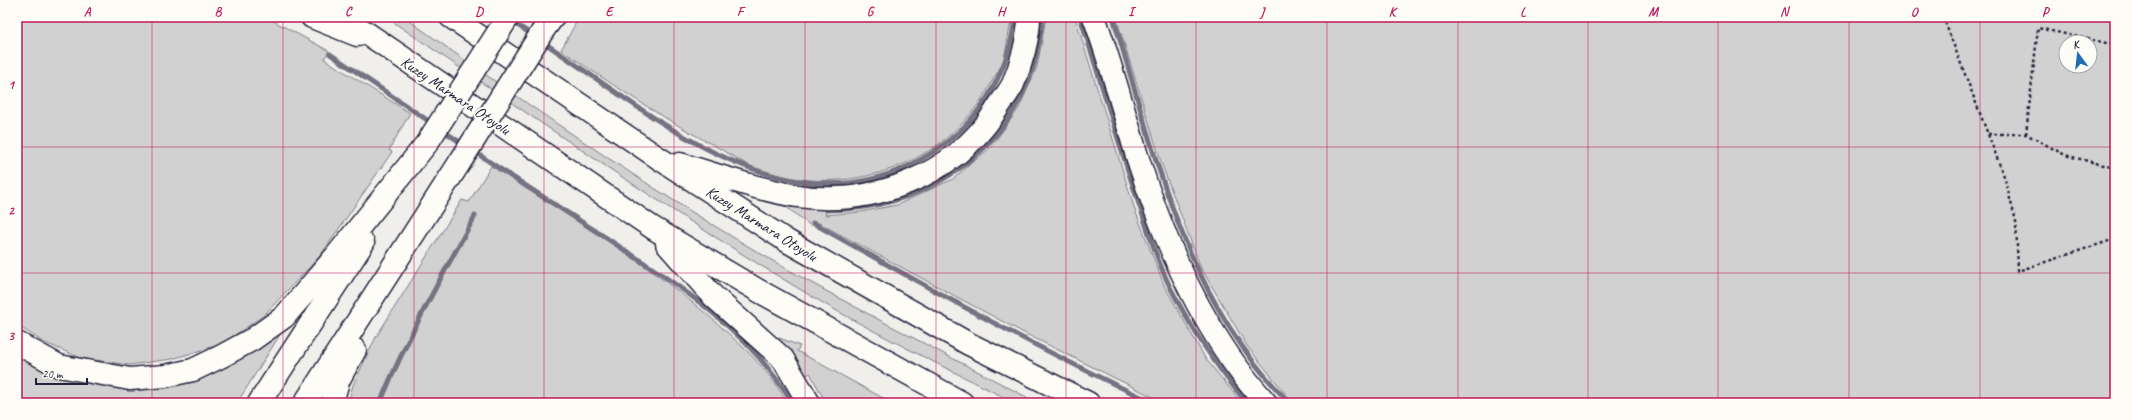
<svg xmlns="http://www.w3.org/2000/svg" width="2132" height="420" viewBox="0 0 2132 420" font-family="Caveat,sans-serif">
  <rect width="100%" height="100%" fill="#f0efec"/>
  <filter id="ink" filterUnits="userSpaceOnUse"><feTurbulence type="fractalNoise" baseFrequency=".025" numOctaves="2"/><feDisplacementMap in="SourceGraphic" scale="8" xChannelSelector="R" yChannelSelector="G"/><feConvolveMatrix kernelMatrix="1 2 1 2 8 2 1 2 1" color-interpolation-filters="sRGB"/></filter>
  <g filter="url(#ink)">
    <g fill="#d2d1d1" stroke="#7a7a86" fill-rule="evenodd">
      <polygon points="21,17 266,17 329,51 324,59 410,113 389,150 392,152 320,256 264,315 222,344 172,359 129,365 81,358 43,342 17,325 17,20"/>
      <path d="M386,17H404C536,111 675,207 817,286C889,326 964,364 1038,403H1015C947,368 877,335 811,296C665,209 526,113 386,17Z"/>
      <path d="M579,17H1012C1009,31 1007,45 1004,58C1001,68 994,77 990,85C946,167 846,199 760,170C746,165 731,155 717,147C663,119 612,84 561,50Z"/>
      <polygon points="1046,17 1075,17 1135,210 1164,285 1205,358 1242,403 1165,403 1024,333 815,221 811,226 785,206 827,210 825,215 860,212 897,205 953,179 991,147 1019,108 1037,67"/>
      <path d="M1116,17H2115V403H1293L1247,346L1201,268L1163,168ZM2066,42H2090V66H2066Z"/>
      <path d="M491,166C572,219 658,268 729,334C751,354 773,376 787,403H348L353,385L376,337L462,200L469,202Z"/>
      <path d="M281,333L237,403H17V355C28,361 40,368 52,373C93,390 160,394 202,378C230,367 255,349 281,333Z"/>
      <polygon points="777,337 800,346 797,351 892,403 826,403 810,373 804,377"/>
    </g>
    <g fill="none" stroke-linecap="round" stroke-linejoin="round">
      <g stroke="#737381" stroke-width="5">
        <path d="M1080,17C1102,83 1120,150 1143,216C1151,240 1159,265 1170,287C1191,328 1217,368 1247,403"/>
        <path d="M1113,17C1155,152 1185,301 1290,403"/>
        <polyline points="511,21 534,36"/>
        <path d="M543,42C659,119 802,249 943,145C984,115 1010,67 1015,17"/>
        <polyline points="330,54 433,124"/>
        <polyline points="441,129 464,145"/>
        <path d="M472,150C519,182 567,212 614,243C681,287 751,332 792,403"/>
        <path d="M827,210C920,210 1003,158 1033,68C1038,51 1040,34 1043,17"/>
        <path d="M813,223C925,286 1037,349 1154,403"/>
        <path d="M380,403C407,338 441,277 475,216"/>
      </g>
      <defs>
        <g id="motorway">
          <polyline points="312,17 357,35"/>
          <polyline points="343,17 653,228 759,291 962,403"/>
          <polyline points="451,17 657,157 787,241 969,344 1088,403"/>
          <path d="M1094,17C1111,63 1123,109 1137,156C1165,244 1203,333 1266,403"/>
          <polyline points="544,29 553,17"/>
          <path d="M680,164C719,175 758,190 797,196C872,207 953,176 995,112C1000,103 1008,94 1013,84C1021,65 1029,37 1029,17"/>
          <polyline points="667,244 712,295 783,359 809,403"/>
          <polyline points="17,343 59,366 130,379 165,376 193,370 222,356 253,339 284,317 336,256 427,143"/>
          <polyline points="259,403 363,243"/>
          <polyline points="305,403 460,162"/>
          <polyline points="332,403 338,381 355,350"/>
        </g>
      </defs>
      <use href="#motorway" stroke="#22223b" stroke-width="25"/>
      <g stroke="#22223b" stroke-width="2.5" stroke-dasharray="3 3" stroke-linecap="butt">
        <polyline points="1943,17 2004,176 2016,221 2018,271 2115,239"/>
        <polyline points="1988,134 2026,134 2065,155 2115,168"/>
        <polyline points="2026,134 2038,28 2111,44 2115,38"/>
      </g>
      <use href="#motorway" stroke="#fdfcf7" stroke-width="22"/>
      <defs>
        <g id="motorway-bridge">
          <polyline points="427,143 508,17"/>
          <polyline points="460,162 544,29"/>
        </g>
      </defs>
      <use href="#motorway-bridge" stroke="#22223b" stroke-width="25" stroke-linecap="butt"/>
      <use href="#motorway-bridge" stroke="#fdfcf7" stroke-width="22"/>
    </g>
  </g>
  <path fill="none" stroke="#c2185b" stroke-width="1" stroke-opacity="0.55" d="M152,17V403M283,17V403M414,17V403M544,17V403M674,17V403M805,17V403M936,17V403M1066,17V403M1196,17V403M1327,17V403M1458,17V403M1588,17V403M1718,17V403M1849,17V403M1980,17V403M17,147H2115M17,273H2115"/>
  <g text-anchor="middle" stroke-width="4" stroke-linejoin="round" paint-order="stroke">
    <g font-size="16" fill="#22223b" stroke="#fdfcf7">
      <text transform="translate(456 95) rotate(34)" y="6">Kuzey Marmara Otoyolu</text>
      <text transform="translate(762 223) rotate(32)" y="6">Kuzey Marmara Otoyolu</text>
    </g>
  </g>
  <rect width="2132" height="420" fill="none" stroke="#fdfcf7" stroke-width="44"/>
  <g transform="translate(2078 54) rotate(345)"><circle r="19" fill="#fdfcf7" stroke="#a5a5ac"/>
  <path d="M0-3L7 15L0 10L-7 15Z" fill="#1f6fb2"/>
  <text y="-6" font-size="11" font-weight="bold" text-anchor="middle" fill="#22223b">K</text>
  </g>
  <path d="M36 378v6h51v-6" fill="none" stroke="#22223b" stroke-width="2"/>
  <text x="42" y="378" font-size="12" fill="#22223b" stroke="#fdfcf7" stroke-width="3" paint-order="stroke">20 m</text>
  <rect x="22" y="22" width="2088" height="376" fill="none" stroke="#c2185b" stroke-width="1.5"/>
  <g font-size="13" text-anchor="middle" font-weight="bold" fill="#c2185b">
    <text x="87" y="16">A</text>
    <text x="218" y="16">B</text>
    <text x="348" y="16">C</text>
    <text x="479" y="16">D</text>
    <text x="609" y="16">E</text>
    <text x="740" y="16">F</text>
    <text x="870" y="16">G</text>
    <text x="1001" y="16">H</text>
    <text x="1131" y="16">I</text>
    <text x="1262" y="16">J</text>
    <text x="1392" y="16">K</text>
    <text x="1523" y="16">L</text>
    <text x="1653" y="16">M</text>
    <text x="1784" y="16">N</text>
    <text x="1914" y="16">O</text>
    <text x="2045" y="16">P</text>
    <text x="11" y="89">1</text>
    <text x="11" y="215">2</text>
    <text x="11" y="340">3</text>
  </g>
</svg>
